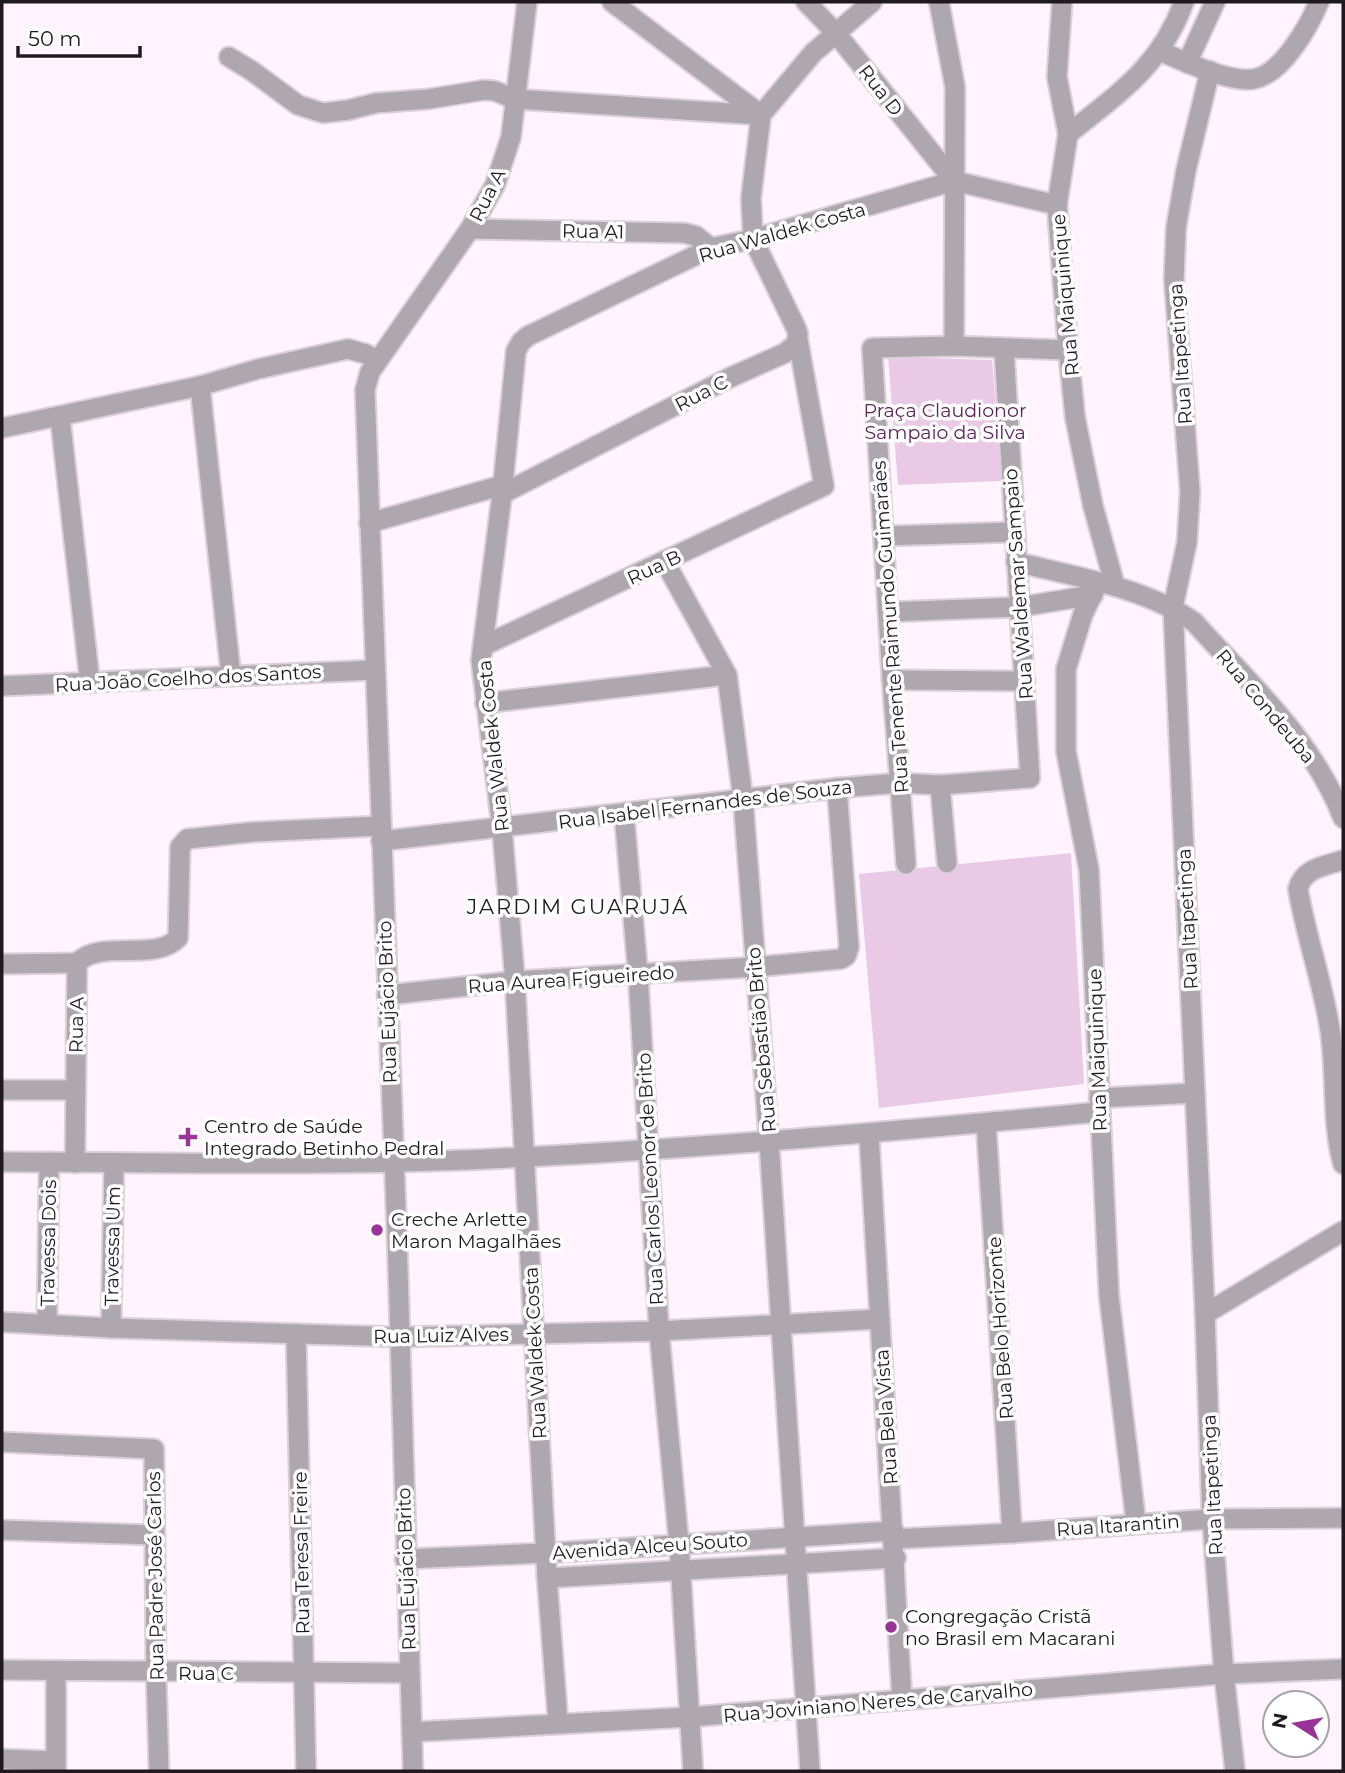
<svg xmlns="http://www.w3.org/2000/svg" width="1345" height="1773" viewBox="0 0 1345 1773" font-family="Montserrat,sans-serif">
  <rect width="100%" height="100%" fill="#fff4fe"/>
  <g fill="#e9c9e6">
    <polygon points="888,357 992,360 1002,481 898,485"/>
    <polygon points="1071,853 1084,1084 879,1108 859,874"/>
  </g>
  <g fill="none" stroke-linecap="round" stroke-linejoin="round">
    <defs>
      <g id="street">
        <polyline points="612,2 761,115"/>
        <polyline points="806,2 835,32 954,181"/>
        <polyline points="939,2 955,87 954,346"/>
        <polyline points="1062,2 1057,77 1068,134 1057,205 1067,337 1075,417 1093,506 1115,586"/>
        <path d="M1160,51C1183,61 1229,83 1254,79C1282,74 1309,26 1319,2"/>
        <polyline points="229,57 252,71 298,105 323,113 348,110 376,103 429,99 484,90 495,91 514,99 761,115"/>
        <polyline points="1187,63 1215,2"/>
        <polyline points="1210,71 1186,170 1176,228 1174,279 1190,492 1187,542 1173,607 1205,1314 1212,1519 1224,1674 1235,1771"/>
        <path d="M1068,134C1120,92 1160,67 1184,2"/>
        <polyline points="470,229 684,233 696,236 711,248"/>
        <polyline points="200,386 231,676"/>
        <polyline points="60,417 90,683"/>
        <polyline points="2,428 200,386 258,369 348,349 366,354 377,361"/>
        <polyline points="502,494 729,378 785,353 796,344 798,334 796,328 753,239 751,198 761,115 813,53 872,2"/>
        <polyline points="369,523 503,485"/>
        <polyline points="884,536 1014,532"/>
        <polyline points="665,562 727,675 743,799 769,1141 810,1771"/>
        <path d="M1016,562C1075,577 1144,587 1194,622C1248,682 1314,741 1343,818"/>
        <polyline points="1098,583 1083,614 1066,669 1066,751 1089,870 1109,1296 1136,1523"/>
        <polyline points="889,612 1019,607 1093,595"/>
        <polyline points="483,646 824,486 798,340"/>
        <polyline points="892,680 1025,681"/>
        <polyline points="2,686 375,670"/>
        <polyline points="485,703 727,675"/>
        <polyline points="940,785 947,863"/>
        <polyline points="624,813 638,974 659,1331 679,1544 693,1771"/>
        <polyline points="381,841 837,788 900,783 940,785 1030,778 1004,349"/>
        <path d="M1343,860C1325,866 1303,868 1298,889C1306,937 1323,983 1330,1030C1337,1074 1331,1121 1343,1164"/>
        <polyline points="906,864 892,680 872,348 954,346 1069,350"/>
        <path d="M77,963C101,938 154,963 178,938L180,854V847L187,839L253,832L380,826"/>
        <polyline points="2,964 77,963 75,1163"/>
        <polyline points="387,995 515,981 755,967 841,959 846,956 849,947 837,788"/>
        <polyline points="2,1090 75,1090"/>
        <polyline points="1099,1098 1195,1093"/>
        <polyline points="986,1123 1012,1533"/>
        <polyline points="869,1134 902,1700"/>
        <path d="M2,1162C177,1162 352,1167 526,1157C718,1147 908,1130 1099,1112"/>
        <polyline points="1205,1314 1343,1231"/>
        <polyline points="2,1322 111,1328 400,1337 659,1331 880,1319"/>
        <polyline points="47,1323 49,1162"/>
        <polyline points="111,1328 114,1164"/>
        <polyline points="296,1334 306,1771"/>
        <polyline points="2,1442 154,1449 156,1672 159,1771"/>
        <polyline points="2,1530 154,1535"/>
        <polyline points="894,1539 1012,1533 1212,1519 1343,1518"/>
        <polyline points="405,1559 546,1553 894,1531"/>
        <polyline points="547,1578 896,1558"/>
        <polyline points="2,1670 410,1673"/>
        <polyline points="56,1671 56,1771"/>
        <polyline points="558,1722 547,1578 515,981 502,828 481,660 502,494 516,351 521,342 528,336 711,248 753,239 954,181 1057,205"/>
        <polyline points="412,1732 690,1717 1224,1674 1343,1669"/>
        <polyline points="2,1759 56,1761"/>
        <polyline points="413,1771 397,1236 365,390 370,372 470,229 495,185 511,137 527,2"/>
      </g>
    </defs>
    <use href="#street" stroke="#dbd1da" stroke-width="23"/>
    <use href="#street" stroke="#afa7ae" stroke-width="19"/>
  </g>
  <g fill="#9a3397" stroke="#fff" stroke-width="2.5">
    <path d="M184.5 1126.5h7v7h7v7h-7v7h-7v-7h-7v-7h7z"/>
    <circle cx="377" cy="1230" r="7"/>
    <circle cx="891" cy="1627" r="7"/>
  </g>
  <g text-anchor="middle" stroke-width="7" stroke-linejoin="round" paint-order="stroke">
    <g font-size="19" fill="#201a1f" stroke="#fff">
      <text transform="translate(881 90) rotate(52)" y="7">Rua D</text>
      <text transform="translate(487 195) rotate(-63)" y="7">Rua A</text>
      <text transform="translate(593 231) rotate(1)" y="7">Rua A1</text>
      <text transform="translate(782 232) rotate(-16)" y="7">Rua Waldek Costa</text>
      <text transform="translate(1065 295) rotate(-95)" y="7">Rua Maiquinique</text>
      <text transform="translate(1180 354) rotate(-94)" y="7">Rua Itapetinga</text>
      <text transform="translate(701 393) rotate(-27)" y="7">Rua C</text>
      <text transform="translate(654 567) rotate(-25)" y="7">Rua B</text>
      <text transform="translate(1018 584) rotate(-94)" y="7">Rua Waldemar Sampaio</text>
      <text transform="translate(890 627) rotate(-94)" y="7">Rua Tenente Raimundo Guimarães</text>
      <text transform="translate(188 678) rotate(-3)" y="7">Rua João Coelho dos Santos</text>
      <text transform="translate(1266 706) rotate(50)" y="7">Rua Condeuba</text>
      <text transform="translate(493 746) rotate(-96)" y="7">Rua Waldek Costa</text>
      <text transform="translate(705 804) rotate(-7)" y="7">Rua Isabel Fernandes de Souza</text>
      <text transform="translate(1187 919) rotate(-93)" y="7">Rua Itapetinga</text>
      <text transform="translate(571 979) rotate(-4)" y="7">Rua Aurea Figueiredo</text>
      <text transform="translate(387 1002) rotate(-92)" y="7">Rua Eujácio Brito</text>
      <text transform="translate(76 1025) rotate(-89)" y="7">Rua A</text>
      <text transform="translate(761 1040) rotate(-95)" y="7">Rua Sebastião Brito</text>
      <text transform="translate(1097 1050) rotate(-92)" y="7">Rua Maiquinique</text>
      <text transform="translate(650 1179) rotate(-93)" y="7">Rua Carlos Leonor de Brito</text>
      <text transform="translate(48 1243) rotate(-89)" y="7">Travessa Dois</text>
      <text transform="translate(112 1246) rotate(-89)" y="7">Travessa Um</text>
      <text transform="translate(1000 1328) rotate(-94)" y="7">Rua Belo Horizonte</text>
      <text transform="translate(441 1335) rotate(-1)" y="7">Rua Luiz Alves</text>
      <text transform="translate(535 1353) rotate(-93)" y="7">Rua Waldek Costa</text>
      <text transform="translate(886 1417) rotate(-94)" y="7">Rua Bela Vista</text>
      <text transform="translate(1212 1485) rotate(-93)" y="7">Rua Itapetinga</text>
      <text transform="translate(1118 1525) rotate(-4)" y="7">Rua Itarantin</text>
      <text transform="translate(650 1546) rotate(-4)" y="7">Avenida Alceu Souto</text>
      <text transform="translate(301 1553) rotate(-91)" y="7">Rua Teresa Freire</text>
      <text transform="translate(406 1569) rotate(-92)" y="7">Rua Eujácio Brito</text>
      <text transform="translate(155 1576) rotate(-91)" y="7">Rua Padre José Carlos</text>
      <text x="206" y="1680">Rua C</text>
      <text transform="translate(878 1702) rotate(-5)" y="7">Rua Joviniano Neres de Carvalho</text>
    </g>
    <g font-size="19" fill="#5d245b" stroke="#fff">
      <text x="945" y="417">Praça Claudionor<tspan x="945" dy="22">Sampaio da Silva</tspan></text>
    </g>
    <g font-size="19" fill="#201a1f" stroke="#fff" text-anchor="start">
      <text x="204" y="1133">Centro de Saúde<tspan x="204" dy="22">Integrado Betinho Pedral</tspan></text>
      <text x="391" y="1226">Creche Arlette<tspan x="391" dy="22">Maron Magalhães</tspan></text>
      <text x="905" y="1623">Congregação Cristã<tspan x="905" dy="22">no Brasil em Macarani</tspan></text>
    </g>
    <g font-size="21" letter-spacing="2" fill="#201a1f" stroke="#fff">
      <text x="578" y="914">JARDIM GUARUJÁ</text>
    </g>
  </g>
  <rect width="1345" height="1773" fill="none" stroke="#201a1f" stroke-width="7"/>
  <g transform="translate(1296 1724) rotate(281)"><circle r="33" fill="#ffffff" stroke="#a6a3a5" stroke-width="2"/>
  <path d="M0-5L12 26L0 18L-12 26Z" fill="#9a3397"/>
  <text y="-10" font-size="19" font-weight="bold" text-anchor="middle" fill="#201a1f">N</text>
  </g>
  <path d="M18 46v10h122v-10" fill="none" stroke="#201a1f" stroke-width="3.5"/>
  <text x="28" y="46" font-size="21" fill="#201a1f" stroke="#ffffff" stroke-width="5" paint-order="stroke">50 m</text>
</svg>
